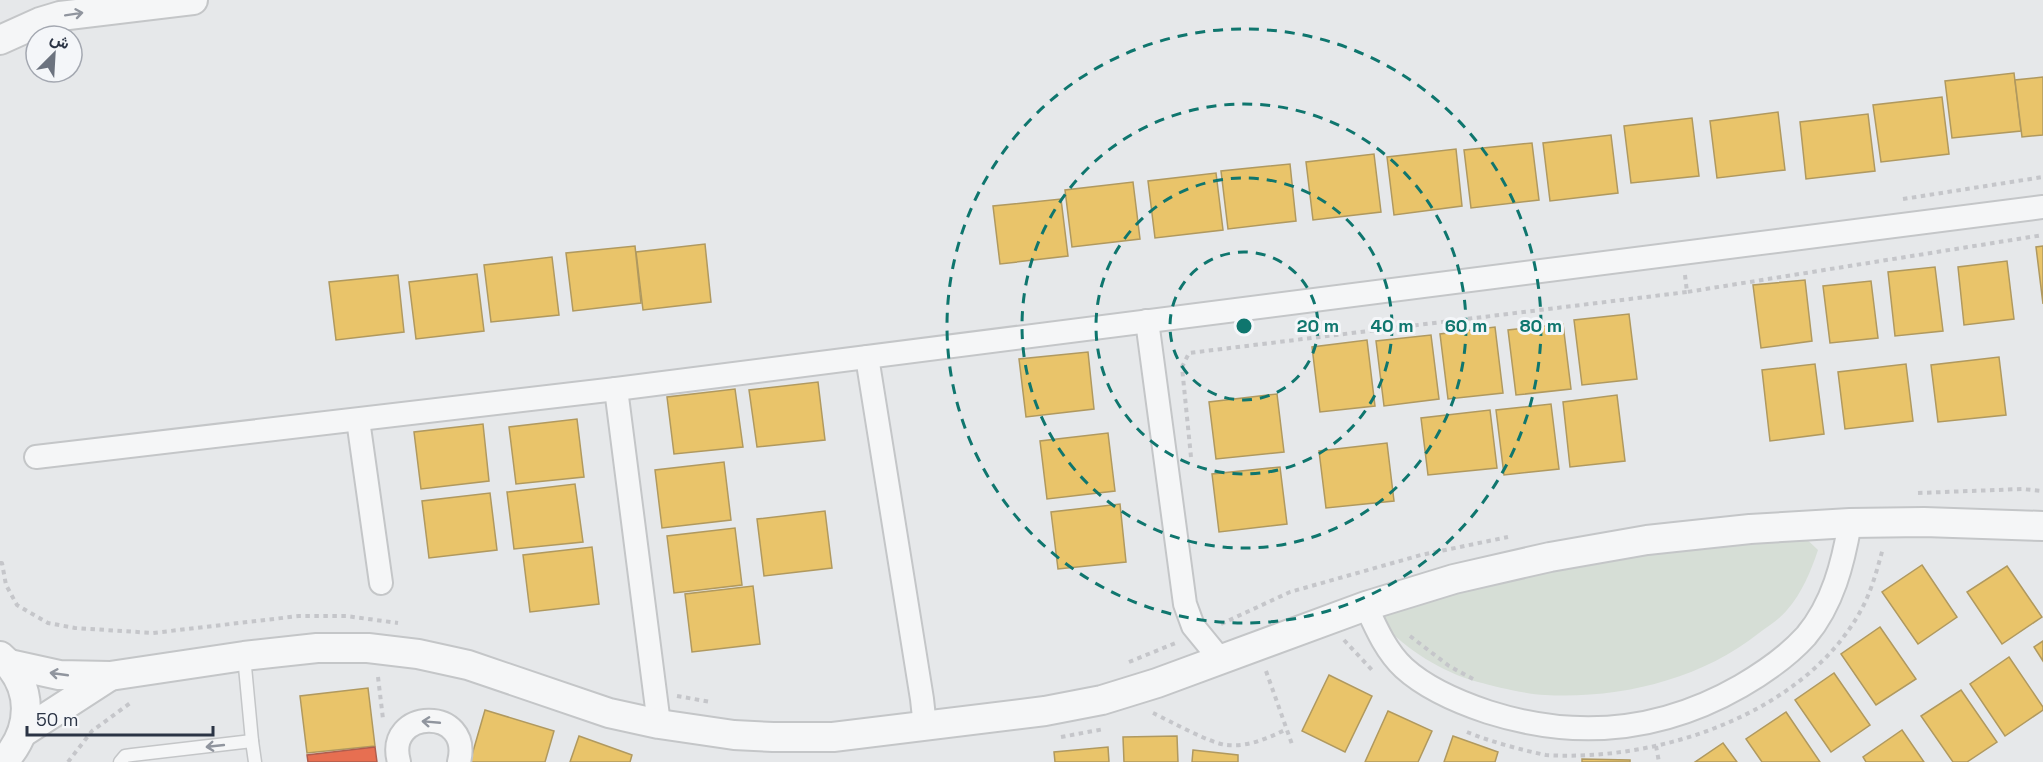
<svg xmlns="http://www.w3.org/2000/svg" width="2043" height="762" viewBox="0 0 2043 762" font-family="'Space Grotesk',Vazirmatn,sans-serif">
  <rect width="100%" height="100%" fill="#e6e8ea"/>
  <path fill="#d6ded6" d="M1798,531L1818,550C1811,571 1802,593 1787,610C1780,619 1768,626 1759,633C1700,680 1619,699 1545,695C1526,694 1496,687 1478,682C1441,672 1408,650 1381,623L1385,605L1475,577Z"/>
  <g fill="#e9c46a" stroke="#b0995f" stroke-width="1.5">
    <polygon points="2014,73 2021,131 1952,138 1945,81"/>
    <polygon points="2043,77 2043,135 2022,137 2015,80"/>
    <polygon points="1942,97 1949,154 1881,162 1873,105"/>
    <polygon points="1778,112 1785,170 1717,178 1710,121"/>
    <polygon points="1868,114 1875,171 1806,179 1800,122"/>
    <polygon points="1692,118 1699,176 1631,183 1624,126"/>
    <polygon points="1611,135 1618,193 1550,201 1543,143"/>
    <polygon points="1532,143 1539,200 1471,208 1464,150"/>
    <polygon points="1456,149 1462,206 1394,215 1387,157"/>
    <polygon points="1374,154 1381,212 1313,220 1306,162"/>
    <polygon points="1290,164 1296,221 1228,229 1221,171"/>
    <polygon points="1216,173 1223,230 1155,238 1148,181"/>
    <polygon points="1133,182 1140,239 1072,247 1065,190"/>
    <polygon points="1061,199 1068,256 1000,264 993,206"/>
    <polygon points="705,244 711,302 643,310 636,252"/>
    <polygon points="635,246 641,303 573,311 566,253"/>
    <polygon points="2043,246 2043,304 2036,247"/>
    <polygon points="552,257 559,315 491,322 484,265"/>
    <polygon points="2007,261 2014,319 1964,325 1958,267"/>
    <polygon points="1935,267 1943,331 1895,336 1888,272"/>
    <polygon points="477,274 484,331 416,339 409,282"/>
    <polygon points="398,275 404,332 336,340 329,282"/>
    <polygon points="1805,280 1812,341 1761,348 1753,285"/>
    <polygon points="1871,281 1878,338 1830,343 1823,286"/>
    <polygon points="1629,314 1637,379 1582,385 1574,320"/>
    <polygon points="1563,324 1571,389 1516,395 1508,330"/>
    <polygon points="1495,327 1503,393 1448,399 1440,334"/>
    <polygon points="1431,335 1439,399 1384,406 1376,341"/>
    <polygon points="1367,340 1375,406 1320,412 1312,347"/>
    <polygon points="1088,352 1094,409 1026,417 1019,359"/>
    <polygon points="1999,357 2006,415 1938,422 1931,365"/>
    <polygon points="1815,364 1824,434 1770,441 1762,370"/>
    <polygon points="1906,364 1913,421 1845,429 1838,372"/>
    <polygon points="818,382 825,440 757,447 749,390"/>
    <polygon points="735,389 743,447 674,454 667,397"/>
    <polygon points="1277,394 1284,452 1216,459 1209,402"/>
    <polygon points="1617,395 1625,461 1570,467 1563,402"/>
    <polygon points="1551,404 1559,469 1504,475 1496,410"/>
    <polygon points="1490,410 1497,468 1428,475 1421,418"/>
    <polygon points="577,419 584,477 516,484 509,427"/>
    <polygon points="483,424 489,481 421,489 414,432"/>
    <polygon points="1108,433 1115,491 1047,499 1040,441"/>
    <polygon points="1387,443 1394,501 1326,508 1319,451"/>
    <polygon points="724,462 731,520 662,528 655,470"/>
    <polygon points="1280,467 1287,524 1219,532 1212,474"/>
    <polygon points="575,484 583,542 514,549 507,492"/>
    <polygon points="490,493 497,550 429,558 422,501"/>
    <polygon points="1120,504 1126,562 1058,569 1051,512"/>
    <polygon points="825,511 832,568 764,576 757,519"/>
    <polygon points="735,528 742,585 674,593 667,536"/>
    <polygon points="592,547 599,604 530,612 523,555"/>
    <polygon points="1922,565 1957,617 1918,644 1882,592"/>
    <polygon points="2007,566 2042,617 2002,644 1967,592"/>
    <polygon points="753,586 760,644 692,652 685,594"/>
    <polygon points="1880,627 1916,679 1876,705 1841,654"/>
    <polygon points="2043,641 2043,661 2034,647"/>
    <polygon points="2009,657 2043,707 2043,710 2005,736 1970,684"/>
    <polygon points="1834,673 1870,725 1831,752 1795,700"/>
    <polygon points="1329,675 1372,696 1345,752 1302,731"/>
    <polygon points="368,688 375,746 307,753 300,696"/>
    <polygon points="1961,690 1997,742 1967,762 1953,762 1921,716"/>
    <polygon points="485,710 554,731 545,762 470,762"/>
    <polygon points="1388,711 1432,731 1418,762 1365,762"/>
    <polygon points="1786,712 1820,762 1762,762 1746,739"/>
    <polygon points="1902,730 1924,762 1866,762 1863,757"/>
    <polygon points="579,736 632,755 630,762 570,762"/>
    <polygon points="1177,736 1178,762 1124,762 1123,737"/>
    <polygon points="1453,736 1498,752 1495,762 1444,762"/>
    <polygon points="1723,743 1737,762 1695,762"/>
    <polygon points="1108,747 1109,762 1055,762 1054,752"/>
    <polygon points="1193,750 1238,755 1238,762 1192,762"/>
    <polygon points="1582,759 1630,760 1630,762 1582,762"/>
  </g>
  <polygon fill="#e76f51" stroke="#af5d4d" stroke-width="1.5" points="375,747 377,762 308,762 307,755"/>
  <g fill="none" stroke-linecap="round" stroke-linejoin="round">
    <defs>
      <g id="service">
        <polyline points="244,656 252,741"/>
        <polyline points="120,762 125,756 132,755 252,741 255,762"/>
      </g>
      <g id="minor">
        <polyline points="1147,321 1185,604 1193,626 1220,659"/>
        <polyline points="867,357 922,699 925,727"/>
        <polyline points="616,389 659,724"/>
        <polyline points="358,420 381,583"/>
        <polyline points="36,457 616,389 2043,207"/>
        <path d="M1366,606C1376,628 1386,651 1404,668C1427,689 1458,702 1488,712C1576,740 1661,732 1741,686C1765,672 1787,657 1806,636C1833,604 1843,563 1850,523"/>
        <path d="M399,762C384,708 473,706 459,762"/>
      </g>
      <g id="tertiary">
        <polyline points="0,40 40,22 60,16 193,0"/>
        <path d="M0,656C35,686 33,730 3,762"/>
        <polyline points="9,664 59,675 110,676 244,656 317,648 368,648 418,654 468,665 609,713 659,724 734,735 773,737 833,737 1045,711 1102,700 1157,683 1366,606 1454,579 1550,557 1647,540 1750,529 1850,523 1924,522 2043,526"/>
        <polyline points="22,733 110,676"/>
      </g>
    </defs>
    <use href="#service" stroke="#c4c6c8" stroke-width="15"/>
    <use href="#minor" stroke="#c4c6c8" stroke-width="26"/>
    <use href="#tertiary" stroke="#c4c6c8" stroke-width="32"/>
    <g stroke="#c5c6ca" stroke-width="4" stroke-dasharray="4.5 4.5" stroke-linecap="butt">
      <polyline points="1903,199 2043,177"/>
      <polyline points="1685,275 1687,292 2043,235"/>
      <polyline points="1191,457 1182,367 1189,353 1687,292"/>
      <polyline points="1918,493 2022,489 2043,491"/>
      <polyline points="0,563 2,563 6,585 17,605 48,623 75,628 153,633 299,616 346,616 398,623"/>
      <polyline points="1221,624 1290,592 1421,555 1508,537"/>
      <polyline points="1410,636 1449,666 1475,680"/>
      <polyline points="1344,640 1372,670"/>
      <polyline points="1129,662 1178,642"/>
      <polyline points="1266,671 1293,747"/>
      <polyline points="378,677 383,719"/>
      <polyline points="677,696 711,702"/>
      <path d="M1153,713C1170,721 1211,744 1227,745C1249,747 1268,738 1287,729"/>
      <path d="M1467,732C1488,741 1525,751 1546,755C1659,762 1803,714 1860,612C1871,593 1877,570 1883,548"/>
      <polyline points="1061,737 1104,729"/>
      <polyline points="1656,746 1659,762"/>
      <polyline points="68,762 92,731 133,701"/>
    </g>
    <use href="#service" stroke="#f5f6f7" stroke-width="12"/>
    <use href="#minor" stroke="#f5f6f7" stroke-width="22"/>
    <use href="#tertiary" stroke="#f5f6f7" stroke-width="28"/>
  </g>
  <defs><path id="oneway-shaft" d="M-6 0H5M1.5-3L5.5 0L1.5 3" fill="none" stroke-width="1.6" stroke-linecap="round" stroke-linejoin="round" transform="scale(1.5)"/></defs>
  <g stroke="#90959e">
    <use href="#oneway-shaft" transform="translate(74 14) rotate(-9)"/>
    <use href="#oneway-shaft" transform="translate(59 674) rotate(-172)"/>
    <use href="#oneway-shaft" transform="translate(431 722) rotate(-175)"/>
    <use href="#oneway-shaft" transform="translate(215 746) rotate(174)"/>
  </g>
  <g fill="none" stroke="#0f766e" stroke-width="3" stroke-dasharray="10 8">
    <circle cx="1244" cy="326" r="74"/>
    <circle cx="1244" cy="326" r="148"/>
    <circle cx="1244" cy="326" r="222"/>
    <circle cx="1244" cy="326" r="297"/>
  </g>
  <circle cx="1244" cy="326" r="9" fill="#0f766e" stroke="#f4f6f9" stroke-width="3"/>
  <g font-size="18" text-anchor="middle" font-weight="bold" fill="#0f766e" stroke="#f4f6f9" stroke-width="6" stroke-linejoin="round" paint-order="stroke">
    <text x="1318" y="332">20 m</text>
    <text x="1392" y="332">40 m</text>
    <text x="1466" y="332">60 m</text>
    <text x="1541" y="332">80 m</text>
  </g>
  <g transform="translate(54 54) rotate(24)"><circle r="28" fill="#f4f6f9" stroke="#a4a8b1" stroke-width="1.5"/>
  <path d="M0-4.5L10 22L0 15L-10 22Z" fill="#6c737f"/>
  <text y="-9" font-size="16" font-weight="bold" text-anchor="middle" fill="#2b3445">ش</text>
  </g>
  <path d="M27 726v9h186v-9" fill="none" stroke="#2b3445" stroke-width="3"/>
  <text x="36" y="726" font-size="18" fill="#2b3445" stroke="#f4f6f9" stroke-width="4.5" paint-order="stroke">50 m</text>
</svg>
